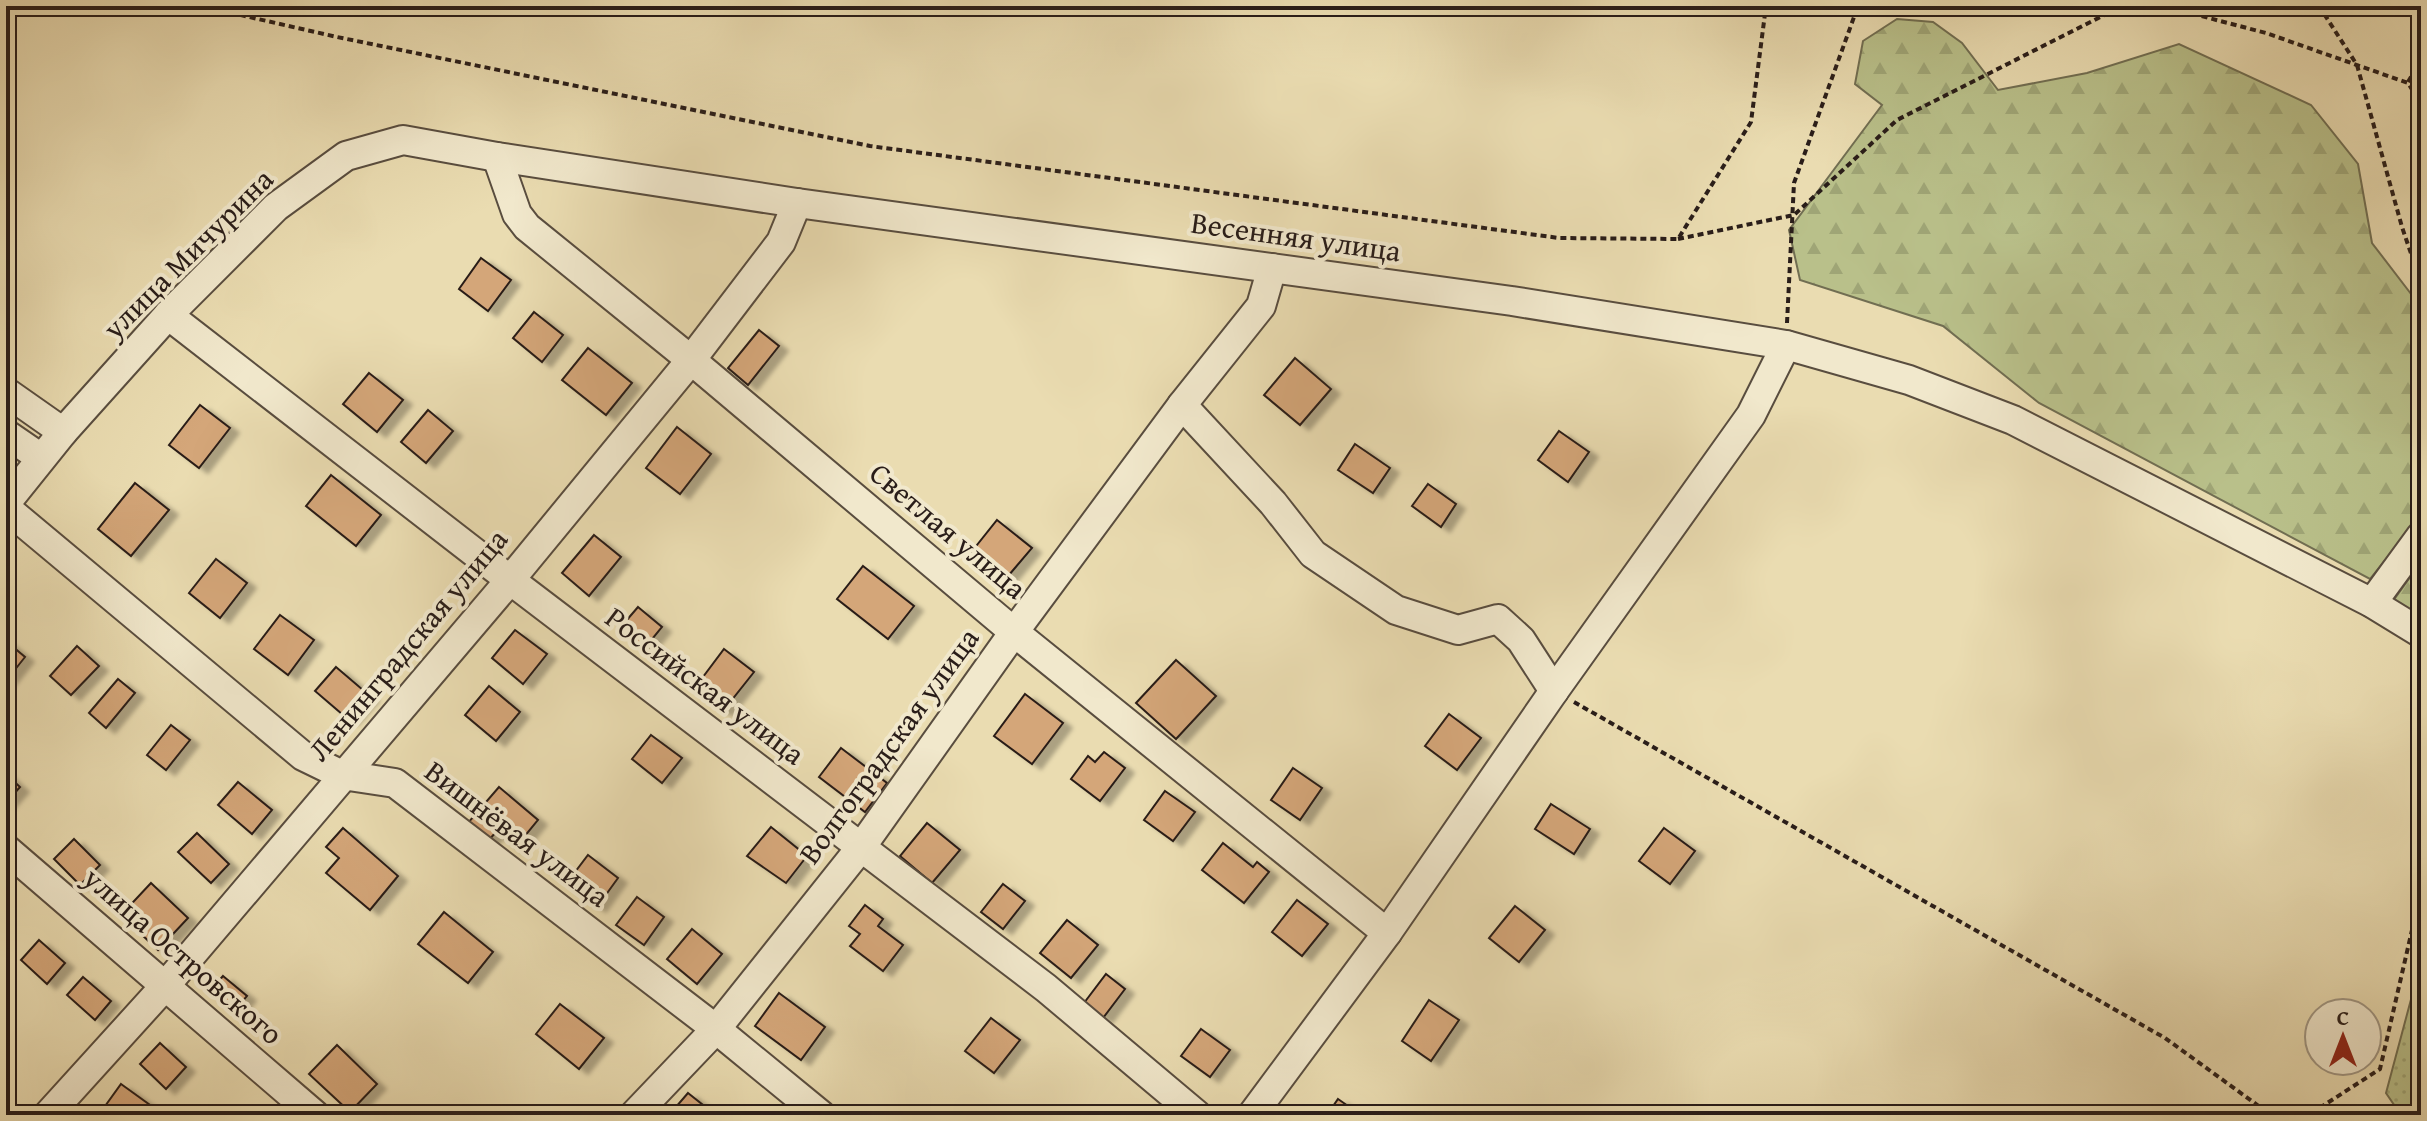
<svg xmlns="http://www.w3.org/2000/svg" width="2427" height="1121" viewBox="0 0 2427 1121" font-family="'Gentium Book Plus',serif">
  <defs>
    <pattern id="grass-dots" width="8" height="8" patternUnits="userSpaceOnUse" patternTransform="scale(2)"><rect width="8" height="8" fill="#b9c08a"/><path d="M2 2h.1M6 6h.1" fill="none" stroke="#9fa576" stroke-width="1.8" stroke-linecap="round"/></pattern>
    <pattern id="forest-firs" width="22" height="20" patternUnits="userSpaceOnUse" patternTransform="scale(2)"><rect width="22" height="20" fill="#b9c08a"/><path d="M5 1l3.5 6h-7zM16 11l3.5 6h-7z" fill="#9fa576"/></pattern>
    <filter id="shadow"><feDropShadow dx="9" dy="5" stdDeviation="2" flood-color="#0004"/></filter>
  </defs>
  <rect width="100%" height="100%" fill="#eadcb1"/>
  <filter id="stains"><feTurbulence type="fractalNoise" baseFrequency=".0025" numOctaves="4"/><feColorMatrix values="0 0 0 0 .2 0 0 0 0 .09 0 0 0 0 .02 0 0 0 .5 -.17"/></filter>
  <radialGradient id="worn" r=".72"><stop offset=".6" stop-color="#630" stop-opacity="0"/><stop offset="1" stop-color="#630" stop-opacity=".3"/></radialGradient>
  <polygon fill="url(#grass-dots)" stroke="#716e52" stroke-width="2" points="2421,962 2421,1115 2401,1115 2386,1093"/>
  <g fill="url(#forest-firs)" stroke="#716e52" stroke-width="2">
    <polygon points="1897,19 1933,22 1962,43 1998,90 2087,73 2179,44 2311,105 2358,164 2372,243 2421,307 2421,515 2370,579 2039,403 1943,326 1800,280 1789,230 1882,105 1855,84 1863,41"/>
    <polygon points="2421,562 2421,618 2393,601"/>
  </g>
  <g fill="#d4a679" stroke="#291d19" stroke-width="2" filter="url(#shadow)">
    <polygon points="481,258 511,280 488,311 459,289"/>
    <polygon points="534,312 563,335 542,362 513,338"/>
    <polygon points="759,330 779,346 748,385 728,368"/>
    <polygon points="588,348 632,383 606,415 562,380"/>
    <polygon points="1295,358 1331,389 1300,425 1264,395"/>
    <polygon points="369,373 403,400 377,432 343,404"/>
    <polygon points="200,405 230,428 199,468 169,445"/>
    <polygon points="428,410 453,431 426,463 401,442"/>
    <polygon points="677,427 711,454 680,494 646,468"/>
    <polygon points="1559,431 1589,452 1568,482 1538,460"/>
    <polygon points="1355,444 1390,468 1373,493 1338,470"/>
    <polygon points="331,475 381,515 356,546 306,506"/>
    <polygon points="135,483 169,510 131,556 98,529"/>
    <polygon points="1428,484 1456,504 1441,527 1412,506"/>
    <polygon points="997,520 1032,548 1003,582 969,555"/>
    <polygon points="594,535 621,557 589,596 562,573"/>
    <polygon points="216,559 247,583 220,618 189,593"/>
    <polygon points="863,566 914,606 888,639 837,599"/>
    <polygon points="638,607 662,627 644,649 620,628"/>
    <polygon points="280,615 314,640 288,675 254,649"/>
    <polygon points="515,630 547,654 523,684 492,658"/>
    <polygon points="6,641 25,657 6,681"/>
    <polygon points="77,646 99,666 71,695 50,676"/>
    <polygon points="724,649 754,672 723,711 694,689"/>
    <polygon points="1176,660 1216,696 1176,739 1136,703"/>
    <polygon points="336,667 370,696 349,720 315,691"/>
    <polygon points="118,679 135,693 106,728 89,713"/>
    <polygon points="489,686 520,712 496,741 465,715"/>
    <polygon points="1025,694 1063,723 1032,764 994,736"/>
    <polygon points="1449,714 1481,738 1457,770 1425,746"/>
    <polygon points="171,725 190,740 166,770 147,755"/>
    <polygon points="651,735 682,758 662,783 632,759"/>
    <polygon points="841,748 887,783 865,812 819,777"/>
    <polygon points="1104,752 1125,768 1100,801 1071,779 1088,756 1095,762"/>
    <polygon points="1293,768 1322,788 1300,820 1271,800"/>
    <polygon points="6,774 20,787 6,803"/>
    <polygon points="238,782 272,810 252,834 218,805"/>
    <polygon points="499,787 538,820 515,848 496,832 488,841 467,824"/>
    <polygon points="1165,791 1195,812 1173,841 1144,820"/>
    <polygon points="1551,804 1590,829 1574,854 1535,829"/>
    <polygon points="927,823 960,850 932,883 900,856"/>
    <polygon points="771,827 807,856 786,883 747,856"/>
    <polygon points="343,828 398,876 370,910 326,873 339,858 326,847"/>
    <polygon points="1664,828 1695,851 1670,884 1639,861"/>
    <polygon points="197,833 229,864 211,883 178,852"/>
    <polygon points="74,839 100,865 80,885 54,859"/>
    <polygon points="1223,843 1253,867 1257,862 1269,872 1244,903 1202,870"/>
    <polygon points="588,855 618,878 597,907 566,884"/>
    <polygon points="151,883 188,918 158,950 121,915"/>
    <polygon points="1003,884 1025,901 1003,929 981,912"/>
    <polygon points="637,897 664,917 644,945 616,925"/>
    <polygon points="1297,900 1328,924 1302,956 1272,932"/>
    <polygon points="865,905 883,919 878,926 903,945 883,971 850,946 860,934 849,926"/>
    <polygon points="1515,906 1545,930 1519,962 1489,938"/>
    <polygon points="444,912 493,952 468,983 418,944"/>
    <polygon points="1067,920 1098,945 1071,978 1040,953"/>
    <polygon points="692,929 722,954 697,984 667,959"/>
    <polygon points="39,940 65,963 47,984 21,960"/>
    <polygon points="1106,974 1125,989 1103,1018 1084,1003"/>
    <polygon points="223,976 247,996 233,1013 209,992"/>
    <polygon points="83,977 111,1001 95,1020 67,995"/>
    <polygon points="779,993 825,1027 801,1060 755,1026"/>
    <polygon points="1429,1000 1459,1020 1431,1061 1402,1041"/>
    <polygon points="560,1004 604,1038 579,1069 536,1034"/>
    <polygon points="991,1018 1020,1040 994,1073 965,1051"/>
    <polygon points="1201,1029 1230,1050 1210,1077 1181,1056"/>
    <polygon points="160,1043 186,1067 166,1089 140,1064"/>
    <polygon points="337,1045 377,1084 350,1112 309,1074"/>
    <polygon points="121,1084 150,1105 142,1115 112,1115 103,1109"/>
    <polygon points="688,1093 703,1105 698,1111 703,1115 669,1115"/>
    <polygon points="1338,1099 1361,1115 1327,1115"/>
  </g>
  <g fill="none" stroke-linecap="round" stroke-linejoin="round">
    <defs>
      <g id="minor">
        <polyline points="497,157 517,214 527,227 691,360 1014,632 1387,933"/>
        <polyline points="168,315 510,580 1046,988 1197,1115"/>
        <polyline points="6,392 63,432"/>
        <polyline points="1182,405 1273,503 1313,554 1396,610 1458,630 1498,619 1521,640 1554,691"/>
        <polyline points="6,434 41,458"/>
        <polyline points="6,503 63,432 168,315 276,207 346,156 403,140 497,157 797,203 1512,301 1786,345 1909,380 2013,420 2372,603 2421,633"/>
        <polyline points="6,508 303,756 342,775 395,783 716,1029 821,1115"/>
        <polyline points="2372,603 2421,536"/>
        <polyline points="6,849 315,1115"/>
        <polyline points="48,1115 165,986 510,580 691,360 781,242 797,203"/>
        <polyline points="634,1115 716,1029 862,846 1014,632 1182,405 1261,306 1272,268"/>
        <polyline points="1252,1115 1387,933 1554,691 1751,415 1786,345"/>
      </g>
    </defs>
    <use href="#minor" stroke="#594d3f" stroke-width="32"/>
    <g stroke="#291d19" stroke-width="4" stroke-dasharray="6 4" stroke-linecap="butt">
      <polyline points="201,6 337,37 870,146 1559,238 1678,239 1751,122 1766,6"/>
      <polyline points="2163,6 2266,33 2408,83 2421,104"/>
      <polyline points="2319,6 2357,65 2402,227 2421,283"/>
      <polyline points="2408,82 2421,60"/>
      <polyline points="1678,239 1794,215 1897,120 2122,6"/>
      <polyline points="1787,323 1794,183 1858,6"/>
      <polyline points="1574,702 2165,1038 2260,1107 2257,1115"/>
      <polyline points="2260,1107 2318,1109 2380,1069 2421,891"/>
    </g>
    <use href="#minor" stroke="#f1e8cc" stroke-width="28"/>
  </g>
  <g text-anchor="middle" stroke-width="8" stroke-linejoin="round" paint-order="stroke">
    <g font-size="30" fill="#291d19" stroke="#f1e8cc">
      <text transform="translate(1296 237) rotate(8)" y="10">Весенняя улица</text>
      <text transform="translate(188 254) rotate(-45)" y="10">улица Мичурина</text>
      <text transform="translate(948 531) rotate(40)" y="10">Светлая улица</text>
      <text transform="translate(408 645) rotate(-50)" y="10">Ленинградская улица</text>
      <text transform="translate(705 686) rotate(37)" y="10">Российская улица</text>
      <text transform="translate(889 746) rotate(-54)" y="10">Волгоградская улица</text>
      <text transform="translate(517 834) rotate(37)" y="10">Вишнёвая улица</text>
      <text transform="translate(183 956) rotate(41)" y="10">улица Островского</text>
    </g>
  </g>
  <rect width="2427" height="1121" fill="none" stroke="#eadcb1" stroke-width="32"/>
  <rect x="8" y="8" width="2411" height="1105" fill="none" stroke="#291d19" stroke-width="4"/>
  <rect x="16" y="16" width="2395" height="1089" fill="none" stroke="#291d19" stroke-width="2"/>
  <g transform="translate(2343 1037)"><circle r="38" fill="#f1e8cc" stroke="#a19784" stroke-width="2"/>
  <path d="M0-6L14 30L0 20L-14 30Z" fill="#8f2418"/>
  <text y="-12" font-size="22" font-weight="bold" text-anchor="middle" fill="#291d19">С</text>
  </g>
  <rect width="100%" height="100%" filter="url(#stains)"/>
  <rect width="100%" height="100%" fill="url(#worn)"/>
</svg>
